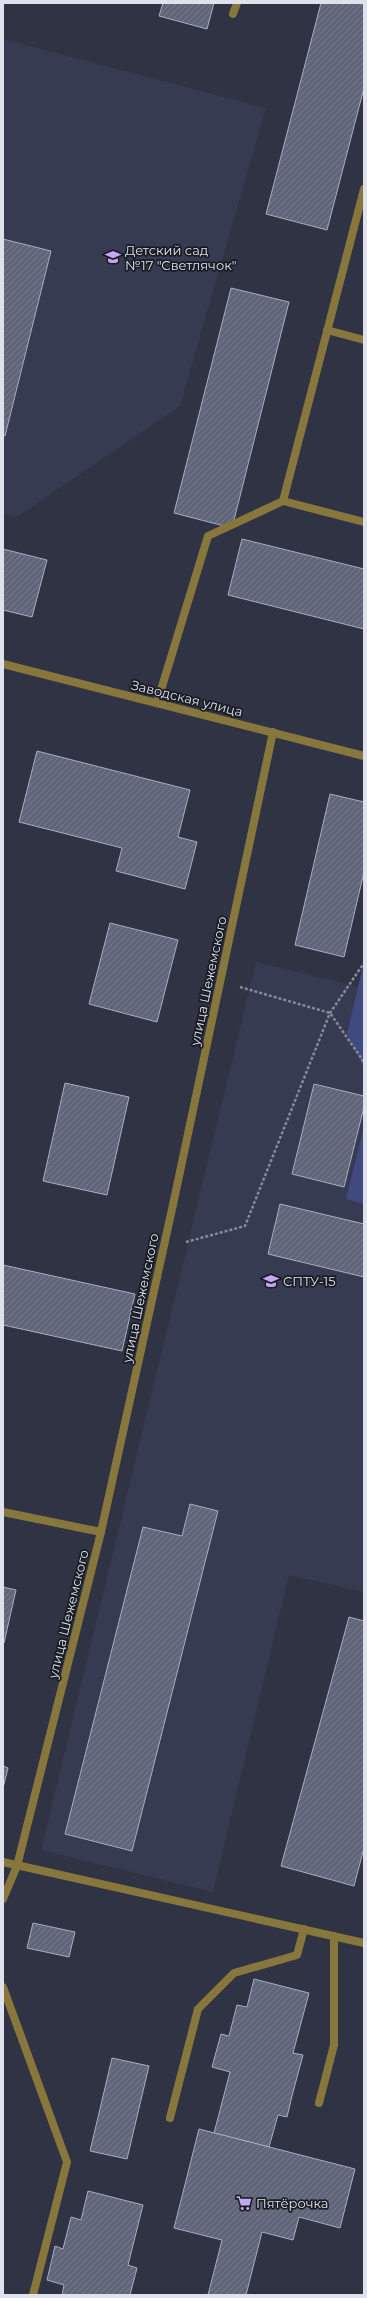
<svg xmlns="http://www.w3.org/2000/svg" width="367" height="2298" viewBox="0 0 367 2298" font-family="Montserrat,sans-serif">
  <defs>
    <pattern id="building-hatch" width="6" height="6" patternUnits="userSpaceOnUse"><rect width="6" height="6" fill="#616579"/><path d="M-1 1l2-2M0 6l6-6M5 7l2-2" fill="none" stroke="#777b8c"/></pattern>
  </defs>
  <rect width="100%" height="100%" fill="#2f3344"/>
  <g fill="#363b52">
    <polygon points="3,39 266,108 180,406 17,517 3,514"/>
    <polygon points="256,962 364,988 364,1592 289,1575 213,1892 41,1850"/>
  </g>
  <g fill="#414a7e">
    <polygon points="364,961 364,1068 347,1034"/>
    <polygon points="364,1126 364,1204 346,1199"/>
  </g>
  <g fill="url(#building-hatch)" stroke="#a8adc3">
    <polygon points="163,3 214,3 207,29 159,16"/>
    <polygon points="321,3 364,3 364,88 327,230 266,214"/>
    <polygon points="3,239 51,251 5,436 3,435"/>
    <polygon points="231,288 289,302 232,528 174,513"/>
    <polygon points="242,539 364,569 364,629 228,595"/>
    <polygon points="3,549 47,560 32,617 3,610"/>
    <polygon points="37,751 190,790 178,837 197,842 185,889 116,871 122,848 19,822"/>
    <polygon points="330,794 364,802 364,872 344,957 295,945"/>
    <polygon points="110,923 178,940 157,1022 89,1004"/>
    <polygon points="65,1083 129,1097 107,1195 43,1181"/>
    <polygon points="314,1084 364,1096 364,1107 344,1187 292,1174"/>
    <polygon points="280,1204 364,1224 364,1277 268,1254"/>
    <polygon points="3,1265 135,1294 122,1351 3,1325"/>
    <polygon points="190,1504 218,1511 132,1851 65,1834 143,1527 182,1536"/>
    <polygon points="3,1587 16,1590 4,1643 3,1642"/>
    <polygon points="349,1617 364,1621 364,1848 354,1886 281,1866"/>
    <polygon points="3,1766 8,1768 3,1788"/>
    <polygon points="33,1923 75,1932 69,1957 27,1948"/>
    <polygon points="254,1979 309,1993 293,2053 303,2055 292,2096 287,2117 278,2115 269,2147 214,2133 230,2072 212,2067 221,2034 229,2036 237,2005 247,2007"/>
    <polygon points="112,2058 149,2066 127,2159 90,2151"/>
    <polygon points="199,2129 355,2169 340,2228 299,2217 293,2240 262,2232 246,2295 208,2295 222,2240 174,2228"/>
    <polygon points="88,2191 143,2205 128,2265 137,2268 130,2295 62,2295 64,2285 47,2280 55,2246 63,2249 71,2217 81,2220"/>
  </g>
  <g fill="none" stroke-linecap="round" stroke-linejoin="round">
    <g stroke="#868997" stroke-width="2.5" stroke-dasharray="3 2" stroke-linecap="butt">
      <polyline points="240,987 330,1013 364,1062"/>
      <polyline points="186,1242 245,1226 330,1013 364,963"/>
    </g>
    <g stroke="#88773c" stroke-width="8">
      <polyline points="233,14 237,3"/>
      <polyline points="364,189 283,501 364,522"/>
      <polyline points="327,330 364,340"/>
      <polyline points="157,703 208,536 283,501"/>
      <polyline points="3,1862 364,1943"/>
      <polyline points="3,1899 17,1866"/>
      <polyline points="3,1987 67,2162 33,2295"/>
      <polyline points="319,2103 334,2045 334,1936"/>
      <polyline points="170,2118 198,2009 234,1973 297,1955 304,1929"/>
    </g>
    <g stroke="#88773c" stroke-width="8">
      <polyline points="3,664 364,756"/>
      <polyline points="3,1512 101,1532"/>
      <polyline points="17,1866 101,1532 174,1200 273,732"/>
    </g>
  </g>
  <defs>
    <symbol id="school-bare" viewBox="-9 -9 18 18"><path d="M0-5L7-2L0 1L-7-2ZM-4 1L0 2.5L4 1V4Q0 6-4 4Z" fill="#c1a8f3" stroke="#191b23" stroke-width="2.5" paint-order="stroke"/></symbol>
    <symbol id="university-bare" viewBox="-9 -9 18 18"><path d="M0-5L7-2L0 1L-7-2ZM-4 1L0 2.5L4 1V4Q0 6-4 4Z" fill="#c1a8f3" stroke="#191b23" stroke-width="2.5" paint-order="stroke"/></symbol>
    <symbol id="supermarket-bare" viewBox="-9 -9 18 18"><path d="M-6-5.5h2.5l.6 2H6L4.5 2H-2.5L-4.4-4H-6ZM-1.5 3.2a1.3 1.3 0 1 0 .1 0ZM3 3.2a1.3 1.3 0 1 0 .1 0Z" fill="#c1a8f3" stroke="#191b23" stroke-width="2.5" paint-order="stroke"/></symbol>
  </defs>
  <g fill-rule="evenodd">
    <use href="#school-bare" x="102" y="246" width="22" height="22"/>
    <use href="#university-bare" x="260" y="1270" width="22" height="22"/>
    <use href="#supermarket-bare" x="233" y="2192" width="22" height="22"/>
  </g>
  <g text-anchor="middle" stroke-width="3.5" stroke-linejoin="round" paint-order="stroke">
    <g font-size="13" fill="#dfe2ed" stroke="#191b23" text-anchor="start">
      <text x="125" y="255">Детский сад<tspan x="125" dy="15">№17 "Светлячок"</tspan></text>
      <text x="283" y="1286">СПТУ-15</text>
      <text x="256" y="2208">Пятёрочка</text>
    </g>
    <g font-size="13" fill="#dfe2ed" stroke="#191b23">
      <text transform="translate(187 698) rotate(14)" y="5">Заводская улица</text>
      <text transform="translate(208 981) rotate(-78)" y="5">улица Шежемского</text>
      <text transform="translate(140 1298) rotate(-78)" y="5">улица Шежемского</text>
      <text transform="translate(68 1614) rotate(-76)" y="5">улица Шежемского</text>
    </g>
  </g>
  <rect width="367" height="2298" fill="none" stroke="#dfe2ed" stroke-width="8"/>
</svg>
